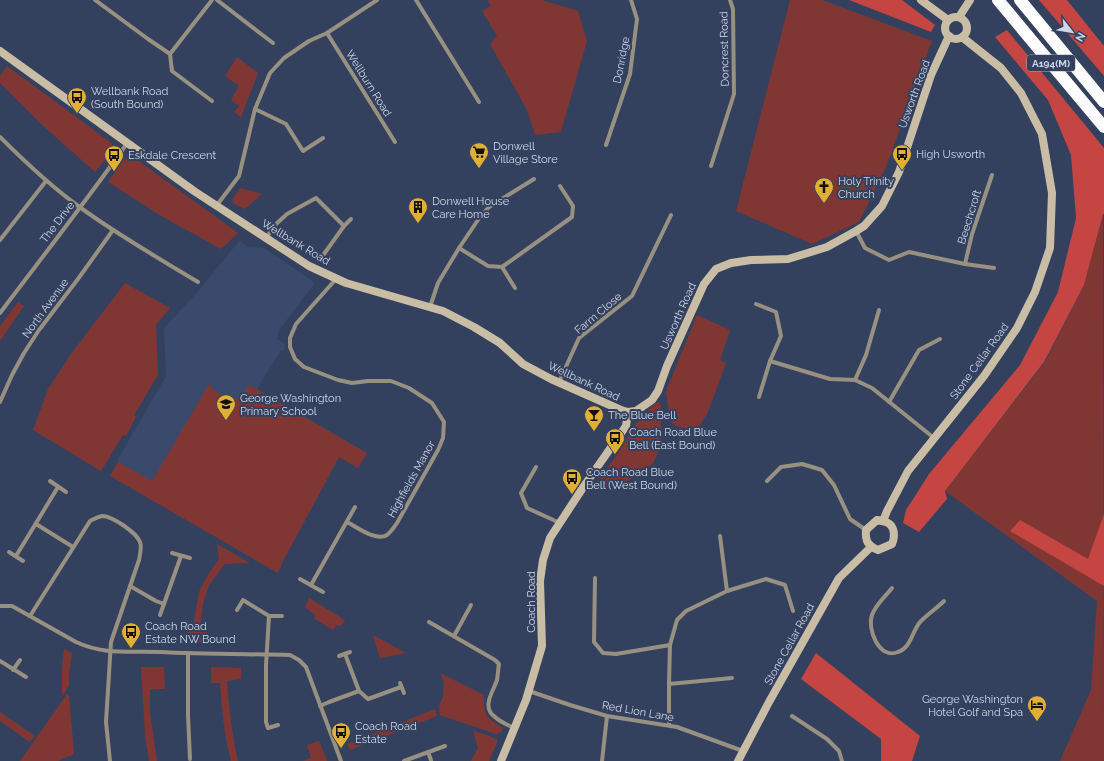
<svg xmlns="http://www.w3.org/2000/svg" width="1104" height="761" viewBox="0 0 1104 761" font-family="Raleway,sans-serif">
  <rect width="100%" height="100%" fill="#34415e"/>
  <polygon fill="#3a4a6d" points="240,240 247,247 264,248 315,283 279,330 277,339 285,344 284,351 281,350 257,389 367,453 358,468 339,457 283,561 117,461 166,376 164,328 193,297"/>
  <g fill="#803733">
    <polygon points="488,0 542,0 578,11 587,41 561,132 535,135 527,110 490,44 497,36 482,11 491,6"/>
    <polygon points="790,0 822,0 932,41 886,167 859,222 812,244 736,211"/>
    <polygon points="237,57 258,73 241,117 234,112 239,106 231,100 239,86 225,76"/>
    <polygon points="7,66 110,142 113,146 112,151 95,172 40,123 0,83 0,76"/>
    <polygon points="128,158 136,159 238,233 221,249 163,217 108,182 123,161"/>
    <polygon points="240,188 262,194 245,209 237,205 232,202 234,197"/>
    <polygon points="1103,214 1104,761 1060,761 1091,690 1097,601 945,491 1045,362 1084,285"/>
    <polygon points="125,283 170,308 156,325 158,375 134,415 136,417 126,436 123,435 101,471 33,430 48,389 71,354"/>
    <polygon points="18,302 24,306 0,341 0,326"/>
    <polygon points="697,315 730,330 720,360 726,363 708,412 699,427 693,430 675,426 670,420 666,391"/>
    <path d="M209,384C218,396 226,397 241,399L249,385L367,453L358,468L339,457L283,561L278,573L110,476L118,462L152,481Z"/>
    <path d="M658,401L661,406C661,422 663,449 653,463C648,469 639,474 633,478C622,484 610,489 597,487L596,483L617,455L640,418Z"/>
    <polygon points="217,544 250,563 225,564 209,585 203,604 200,626 201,629 219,642 179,642 193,627 199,592 207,576 219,559"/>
    <polygon points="309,598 345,620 341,626 337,625 333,630 315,619 315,615 305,607"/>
    <polygon points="373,635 406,653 380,658"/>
    <polygon points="64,649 72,653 69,673 69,685 62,697 62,668"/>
    <polygon points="141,667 164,667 165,689 150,689 150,713 157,761 149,761 145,736"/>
    <path d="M211,667L241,668V679L227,681C229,708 232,734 238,761H231C224,735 222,709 220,683H211Z"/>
    <path d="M440,673L484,695C484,717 485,716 503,728L501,732L496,734L440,715L439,706L443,697L444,682Z"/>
    <polygon points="67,694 69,695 74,754 58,761 20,761"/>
    <polygon points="435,709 437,716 350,750 347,744"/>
    <polygon points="0,712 35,736 30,742 0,721"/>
    <polygon points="473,731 484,734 498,740 489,761 471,761 478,748"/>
    <polygon points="319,741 327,761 303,761 311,758 307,745"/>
  </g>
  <g fill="#c44542">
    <polygon points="849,0 902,0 935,25 931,32"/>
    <polygon points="1039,0 1067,0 1104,46 1104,76"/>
    <polygon points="1007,30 1104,148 1104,214 1103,214 1084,285 1044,362 945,491 947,499 919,532 903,523 906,510 929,474 1020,365 1058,292 1076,218 1071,155 1048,100 995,37"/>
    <polygon points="1104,514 1104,586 1010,531 1020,520 1088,559"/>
    <polygon points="816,653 920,736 912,761 881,761 881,739 801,679"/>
  </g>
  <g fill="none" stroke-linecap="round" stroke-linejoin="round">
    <g stroke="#989182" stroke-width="4">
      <polyline points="95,0 148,39 170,54 172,71 212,101"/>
      <polyline points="217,0 273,43"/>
      <polyline points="416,0 479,102"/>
      <polyline points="327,33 395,142"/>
      <polyline points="170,54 212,0"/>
      <polyline points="255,109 286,124 303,151 323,138"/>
      <path d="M0,137C25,162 51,187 81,208C118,235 158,258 198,282"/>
      <polyline points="606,145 630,74 637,19 631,0"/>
      <polyline points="711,166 734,94 733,9 730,0"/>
      <polyline points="217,205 239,176 255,109 270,73 284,58 309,41 327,33 377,0"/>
      <polyline points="344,226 351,219"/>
      <polyline points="856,231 865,248 889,260 909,252 965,264 994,268"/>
      <polyline points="266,238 276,224 287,214 316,198 344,226 324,254"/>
      <polyline points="0,240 46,181"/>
      <polyline points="459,248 480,217 489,207 534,179"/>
      <polyline points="965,264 972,234 992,175"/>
      <polyline points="502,267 515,288"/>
      <path d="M336,279L296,324L290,338V347L295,359L304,367L338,380L352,383L368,381H391L409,388L432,403L444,422L443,438L438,450L397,523C394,527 391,532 387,535C376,542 357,527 347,522"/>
      <polyline points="756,304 776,312 781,336 770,361 759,397"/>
      <polyline points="430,307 438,283 459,248 488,266 502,267 572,217 573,206 560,186"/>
      <path d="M0,313C43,256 87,200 128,142"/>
      <polyline points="770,361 830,379 855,380 872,388 934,438"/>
      <polyline points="855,380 866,355 879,310"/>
      <polyline points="559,382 579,338 632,296 671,215"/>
      <polyline points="0,402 12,375 24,353 39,330 78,279 113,230"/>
      <polyline points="889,402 919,350 940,339"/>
      <polyline points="536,467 521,493 527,508 560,523"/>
      <polyline points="50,481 66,492"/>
      <polyline points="767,481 781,467 802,464 822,470 834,485 850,519 866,530"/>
      <polyline points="36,524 73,547"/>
      <polyline points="720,536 727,591"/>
      <polyline points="9,552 23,561"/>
      <polyline points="172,553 190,558"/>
      <polyline points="16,556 58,487"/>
      <polyline points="595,578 594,642 603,653 616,654 670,645"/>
      <polyline points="300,579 323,592"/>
      <polyline points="311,585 355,507"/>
      <polyline points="130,586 156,601 164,604"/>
      <path d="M892,588C885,597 876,604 872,615C867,629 879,660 898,652C912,647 912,630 921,621C928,614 937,608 944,601"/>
      <path d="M0,606H12L76,642C104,655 128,651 158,652C202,654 246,654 290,655L299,660L306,667L341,761"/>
      <polyline points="237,610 243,600 269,616 266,665 266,722 268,728 278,725"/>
      <polyline points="160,615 181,556"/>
      <path d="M30,616L90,521C94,519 97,517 102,516C112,516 136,532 140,542C142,547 140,555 139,560L111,642L106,722L110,761"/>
      <polyline points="269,616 282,616"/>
      <path d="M429,622L495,660L499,664C498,669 498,675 497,680C493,692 481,707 495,717C500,722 508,725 514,728"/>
      <polyline points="454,636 471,605"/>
      <polyline points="188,653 188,715 190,759"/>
      <polyline points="345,654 359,691"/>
      <polyline points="339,656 350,652"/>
      <polyline points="0,661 26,677"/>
      <polyline points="13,670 20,660"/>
      <polyline points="400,683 404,693"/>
      <polyline points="669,684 732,678"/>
      <polyline points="529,691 570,705 607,716 677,727 743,751"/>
      <polyline points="320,706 329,702 359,691 368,699 401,687"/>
      <polyline points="792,716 827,739 839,751 842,761"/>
      <polyline points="669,725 669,684 670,645 677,620 686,611 727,591 766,579 785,585 793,611"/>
      <polyline points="428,752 431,760"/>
      <polyline points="404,761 445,746"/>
      <polyline points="602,761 607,716"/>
    </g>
    <g stroke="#c9bda5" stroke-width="8">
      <polyline points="921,0 948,20"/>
      <polyline points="959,17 970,0"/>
      <circle cx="956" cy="28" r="11"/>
      <polyline points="0,51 194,191 309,266 346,283 443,311 474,327 500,343 523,364 551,379 621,410 628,412 636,411 652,400 658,391 667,366 704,284 716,269 731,263 751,260 788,259 827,247 856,231 864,226 882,206 899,172 931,75 949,36"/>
      <path d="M877,520C881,521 885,521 888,523C895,527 895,537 892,544L878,550C868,546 865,541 866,530Z"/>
      <polyline points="883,521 887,511 908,471 984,376 1017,328 1035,292 1050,248 1052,193 1042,134 1021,93 1001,68 962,37"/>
      <polyline points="501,761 526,700 542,646 540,581 543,560 550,538 584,486 626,426 628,412"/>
      <polyline points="738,761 769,702 839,578 871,547"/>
    </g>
    <g stroke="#fff" stroke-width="12">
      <polyline points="998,0 1104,127"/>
      <polyline points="1020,0 1104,102"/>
    </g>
  </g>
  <defs>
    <symbol id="bus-pin" viewBox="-11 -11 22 30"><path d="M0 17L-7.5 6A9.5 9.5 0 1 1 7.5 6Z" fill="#e1af34" stroke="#34415e"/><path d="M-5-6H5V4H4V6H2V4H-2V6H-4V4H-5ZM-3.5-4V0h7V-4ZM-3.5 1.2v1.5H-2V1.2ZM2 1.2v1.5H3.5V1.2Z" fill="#111"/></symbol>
    <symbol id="supermarket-pin" viewBox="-11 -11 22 30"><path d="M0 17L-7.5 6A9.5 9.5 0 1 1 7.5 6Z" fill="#e1af34" stroke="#34415e"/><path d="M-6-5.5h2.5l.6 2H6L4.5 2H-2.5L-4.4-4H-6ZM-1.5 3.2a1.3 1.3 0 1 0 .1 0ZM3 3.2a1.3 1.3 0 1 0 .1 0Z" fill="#111"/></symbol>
    <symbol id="church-pin" viewBox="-11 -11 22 30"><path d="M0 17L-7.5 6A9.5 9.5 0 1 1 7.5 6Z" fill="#e1af34" stroke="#34415e"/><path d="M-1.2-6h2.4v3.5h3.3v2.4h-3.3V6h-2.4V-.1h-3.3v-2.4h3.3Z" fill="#111"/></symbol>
    <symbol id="building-pin" viewBox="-11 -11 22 30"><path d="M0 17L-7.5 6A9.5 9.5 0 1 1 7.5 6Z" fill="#e1af34" stroke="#34415e"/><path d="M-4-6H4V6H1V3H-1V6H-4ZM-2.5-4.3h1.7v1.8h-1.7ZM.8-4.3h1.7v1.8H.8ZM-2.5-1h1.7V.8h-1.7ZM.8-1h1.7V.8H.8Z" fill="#111"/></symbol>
    <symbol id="school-pin" viewBox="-11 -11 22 30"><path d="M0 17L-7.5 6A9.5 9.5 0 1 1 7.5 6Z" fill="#e1af34" stroke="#34415e"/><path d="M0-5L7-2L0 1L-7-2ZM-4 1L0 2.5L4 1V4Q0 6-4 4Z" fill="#111"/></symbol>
    <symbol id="bar-pin" viewBox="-11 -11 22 30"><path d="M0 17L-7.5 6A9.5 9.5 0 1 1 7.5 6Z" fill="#e1af34" stroke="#34415e"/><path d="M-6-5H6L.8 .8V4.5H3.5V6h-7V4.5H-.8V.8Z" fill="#111"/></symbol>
    <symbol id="hotel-pin" viewBox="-11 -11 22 30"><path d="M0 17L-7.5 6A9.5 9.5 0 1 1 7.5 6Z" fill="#e1af34" stroke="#34415e"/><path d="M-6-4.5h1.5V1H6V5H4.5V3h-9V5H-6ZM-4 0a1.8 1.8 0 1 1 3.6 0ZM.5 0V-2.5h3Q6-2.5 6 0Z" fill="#111"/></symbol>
  </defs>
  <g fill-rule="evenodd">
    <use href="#bus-pin" x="66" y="86" width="22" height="30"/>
    <use href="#supermarket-pin" x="468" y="141" width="22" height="30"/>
    <use href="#bus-pin" x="891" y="143" width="22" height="30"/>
    <use href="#bus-pin" x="103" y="144" width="22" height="30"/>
    <use href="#church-pin" x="813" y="176" width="22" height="30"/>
    <use href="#building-pin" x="407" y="196" width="22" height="30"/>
    <use href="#school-pin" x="215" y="393" width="22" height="30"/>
    <use href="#bar-pin" x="583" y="404" width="22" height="30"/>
    <use href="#bus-pin" x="604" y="427" width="22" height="30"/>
    <use href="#bus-pin" x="561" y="467" width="22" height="30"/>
    <use href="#bus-pin" x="120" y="621" width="22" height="30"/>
    <use href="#hotel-pin" x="1026" y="694" width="22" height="30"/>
    <use href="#bus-pin" x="330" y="721" width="22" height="30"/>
  </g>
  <g text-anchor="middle" stroke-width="4" stroke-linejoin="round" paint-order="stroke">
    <rect fill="#34415e" stroke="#a0aabf" stroke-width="1" x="1027" y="55" width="48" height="16" rx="3"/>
    <g font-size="10" font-weight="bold" fill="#ced7e9">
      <text x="1051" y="67">A194(M)</text>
    </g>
    <g font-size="11" fill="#ced7e9" stroke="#34415e">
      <text transform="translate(724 49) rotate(-91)" y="4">Doncrest Road</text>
      <text transform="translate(621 60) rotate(-79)" y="4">Donridge</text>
      <text transform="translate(369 83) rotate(58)" y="4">Wellburn Road</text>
      <text transform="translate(914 94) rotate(-70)" y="4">Usworth Road</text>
      <text transform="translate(969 217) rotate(-73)" y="4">Beechcroft</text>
      <text transform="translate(57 222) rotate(-53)" y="4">The Drive</text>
      <text transform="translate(296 242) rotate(31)" y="4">Wellbank Road</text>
      <text transform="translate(45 308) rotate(-54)" y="4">North Avenue</text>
      <text transform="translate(598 313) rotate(-40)" y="4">Farm Close</text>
      <text transform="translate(678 316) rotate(-66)" y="4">Usworth Road</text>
      <text transform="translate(979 361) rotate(-54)" y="4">Stone Cellar Road</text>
      <text transform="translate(584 381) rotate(25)" y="4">Wellbank Road</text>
      <text transform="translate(411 479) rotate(-61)" y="4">Highfields Manor</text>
      <text transform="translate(531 602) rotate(-90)" y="4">Coach Road</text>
      <text transform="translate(789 644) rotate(-61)" y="4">Stone Cellar Road</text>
      <text transform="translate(638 711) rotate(10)" y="4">Red Lion Lane</text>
    </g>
    <g font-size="11" fill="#ced7e9" stroke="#34415e" text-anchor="start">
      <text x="91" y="95">Wellbank Road<tspan x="91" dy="13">(South Bound)</tspan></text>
      <text x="493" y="150">Donwell<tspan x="493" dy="13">Village Store</tspan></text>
      <text x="916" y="158">High Usworth</text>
      <text x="128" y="159">Eskdale Crescent</text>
      <text x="838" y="185">Holy Trinity<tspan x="838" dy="13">Church</tspan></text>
      <text x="432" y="205">Donwell House<tspan x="432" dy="13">Care Home</tspan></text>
      <text x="240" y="402">George Washington<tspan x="240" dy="13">Primary School</tspan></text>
      <text x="608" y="419">The Blue Bell</text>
      <text x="629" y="436">Coach Road Blue<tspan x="629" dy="13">Bell (East Bound)</tspan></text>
      <text x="586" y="476">Coach Road Blue<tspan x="586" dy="13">Bell (West Bound)</tspan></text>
      <text x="145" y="630">Coach Road<tspan x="145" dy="13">Estate NW Bound</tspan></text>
      <text x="1023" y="703" text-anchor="end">George Washington<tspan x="1023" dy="13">Hotel Golf and Spa</tspan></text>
      <text x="355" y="730">Coach Road<tspan x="355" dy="13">Estate</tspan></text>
    </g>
  </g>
  <g transform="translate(1072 32) rotate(121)" stroke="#34415e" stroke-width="3" paint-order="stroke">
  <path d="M0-3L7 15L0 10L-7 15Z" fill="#ced7e9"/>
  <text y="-6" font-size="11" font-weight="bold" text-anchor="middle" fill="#ced7e9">N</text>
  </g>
</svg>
